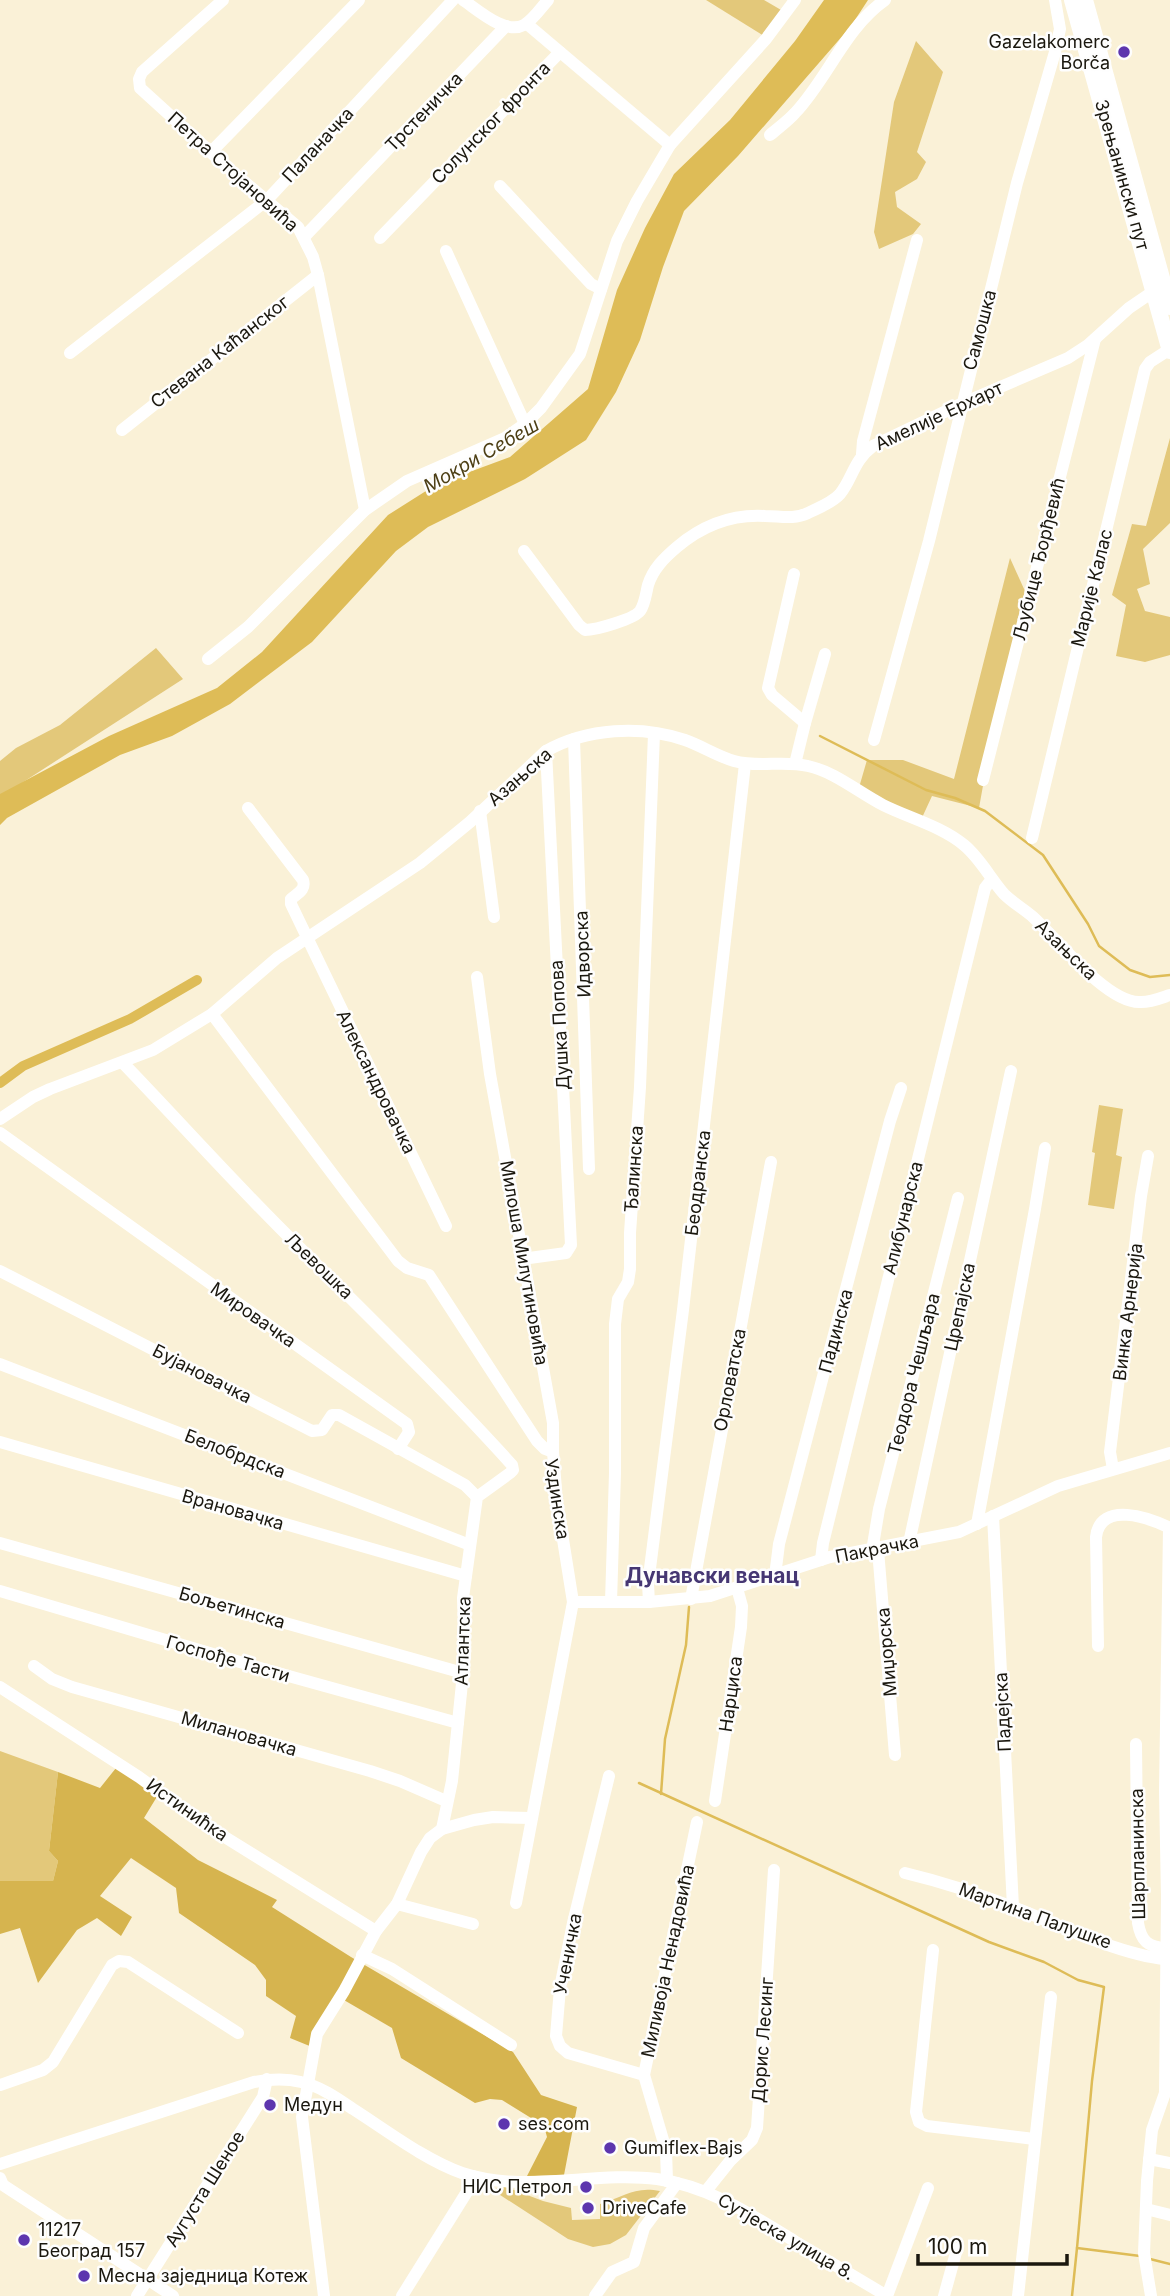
<svg xmlns="http://www.w3.org/2000/svg" width="1170" height="2296" viewBox="0 0 1170 2296" font-family="Inter,sans-serif">
  <rect width="100%" height="100%" fill="#faf1d7"/>
  <g fill="#e3c87a">
    <polygon points="706,0 764,0 788,14 769,39"/>
    <polygon points="916,41 943,72 917,152 926,162 917,179 895,192 897,207 921,224 913,234 879,249 874,232 894,102"/>
    <polygon points="1170,438 1170,523 1143,549 1150,584 1137,589 1145,611 1170,617 1170,655 1145,662 1116,656 1126,605 1112,595 1132,524 1146,526"/>
    <polygon points="1010,558 1029,600 984,780 979,808 932,796 920,822 858,791 867,760 903,760 954,779"/>
    <polygon points="156,648 183,679 0,797 0,761 16,748 60,725"/>
    <polygon points="1099,1105 1123,1109 1116,1155 1122,1157 1114,1209 1088,1205 1095,1153 1092,1152"/>
    <polygon points="0,1751 58,1772 49,1851 58,1861 53,1881 0,1881"/>
    <path d="M499,2186L506,2187L543,2201L571,2208L572,2220L600,2219V2204C624,2197 634,2186 660,2191L626,2235L610,2244L593,2247L568,2239L494,2191Z"/>
  </g>
  <polygon fill="#d6b44f" points="116,1768 158,1795 144,1818 198,1860 277,1900 272,1907 351,1957 513,2052 541,2095 577,2107 564,2175 527,2176 547,2137 544,2126 502,2100 490,2099 475,2103 401,2058 392,2028 337,1996 312,2047 290,2038 296,2016 266,1996 266,1980 255,1965 179,1913 176,1888 131,1858 100,1896 132,1917 121,1936 97,1918 77,1930 38,1983 20,1928 0,1934 0,1881 53,1881 58,1861 49,1851 58,1772 100,1788"/>
  <polygon fill="#debc57" points="824,0 868,0 851,26 738,156 684,211 663,267 640,340 616,392 586,440 525,479 428,527 396,551 312,642 230,704 172,736 120,755 7,818 0,825 0,794 109,736 217,688 262,652 388,515 437,484 510,457 588,389 617,290 645,228 674,174 730,120 795,41"/>
  <g fill="none" stroke-linecap="round" stroke-linejoin="round">
    <g stroke="#debc57" stroke-width="2.5">
      <polyline points="820,736 926,790 955,798 985,811 1043,855 1088,924 1099,946 1130,970 1150,977 1170,975"/>
      <polyline points="639,1783 989,1942 1044,1962 1078,1980 1104,1987 1092,2081 1077,2248 1140,2256"/>
      <polyline points="661,1794 665,1739 686,1645 689,1607"/>
      <polyline points="1150,2259 1170,2264"/>
      <polyline points="1072,2296 1077,2248"/>
    </g>
    <polyline stroke="#debc57" stroke-width="10" points="0,1083 23,1066 130,1019 197,980"/>
    <g stroke="#fff" stroke-width="12">
      <polyline points="223,0 142,72 139,79 140,88 228,168 298,227 313,257 318,275 365,510"/>
      <path d="M463,0C478,10 505,35 524,25C533,20 541,8 548,0"/>
      <polyline points="527,24 670,145"/>
      <path d="M770,135C778,128 788,121 795,113C828,78 845,28 885,0"/>
      <polyline points="211,152 359,0"/>
      <polyline points="500,186 591,284 601,289"/>
      <polyline points="304,237 506,26"/>
      <polyline points="380,238 560,52"/>
      <polyline points="446,251 525,424"/>
      <polyline points="70,353 267,200 453,0"/>
      <polyline points="122,430 318,275"/>
      <polyline points="862,454 863,441 917,240"/>
      <path d="M524,551L579,625L585,630C596,630 634,619 640,611C645,604 646,593 648,585C653,569 664,558 677,547C703,525 731,514 765,516C780,516 793,520 808,513C818,508 832,503 840,494C853,478 853,461 873,446L963,403L1068,358L1088,345L1129,308L1154,291"/>
      <polyline points="794,574 768,688 772,695 805,723"/>
      <polyline points="208,659 248,627 365,510 407,481 505,438 525,424 541,408 580,354 617,241 637,201 670,145 766,39 795,0"/>
      <polyline points="574,739 589,1169"/>
      <polyline points="874,740 929,541 1017,183 1055,52 1060,29 1055,0"/>
      <polyline points="795,764 805,723 825,654"/>
      <polyline points="983,780 1095,339"/>
      <path d="M248,808L303,880C306,890 298,893 291,899V904L446,1226"/>
      <polyline points="480,811 494,917"/>
      <polyline points="1032,838 1145,369 1150,362 1170,349"/>
      <polyline points="477,977 490,1074 553,1423 553,1452 557,1502 573,1602 516,1903"/>
      <polyline points="212,1014 398,1261 407,1268 429,1275 537,1441 545,1449 553,1452"/>
      <path d="M123,1063C176,1118 227,1175 281,1229C359,1307 438,1383 512,1465L513,1470L510,1473L477,1497L463,1598L465,1654L452,1781L442,1829"/>
      <path d="M0,1119L33,1097L50,1089L153,1050L212,1014L277,958L420,863L470,822L546,751C587,728 641,725 685,740C702,746 717,756 734,761C758,768 784,760 808,766C835,772 858,792 883,805C909,818 941,826 964,845C980,858 990,878 1004,894C1013,903 1024,909 1033,917C1057,939 1106,1002 1139,1002C1149,1003 1161,998 1170,995"/>
      <polyline points="0,1133 407,1424 409,1432 398,1449"/>
      <polyline points="522,1259 566,1253 571,1245 546,751"/>
      <polyline points="0,1271 312,1431 322,1430 332,1415 339,1415 465,1485 477,1497"/>
      <polyline points="0,1364 470,1545"/>
      <polyline points="0,1442 466,1576"/>
      <polyline points="1113,1469 1110,1452 1141,1196 1148,1156"/>
      <polyline points="993,1516 1013,1907"/>
      <polyline points="977,1524 1035,1209 1045,1148"/>
      <polyline points="0,1543 463,1673"/>
      <polyline points="909,1543 1011,1071"/>
      <polyline points="878,1550 895,1755"/>
      <polyline points="872,1551 879,1509 958,1198"/>
      <polyline points="821,1560 823,1543 985,888 992,879"/>
      <polyline points="775,1576 779,1544 890,1121 901,1088"/>
      <polyline points="0,1591 267,1670 458,1723"/>
      <polyline points="691,1599 771,1162"/>
      <polyline points="573,1602 649,1602 710,1596 830,1557 959,1532 1058,1486 1170,1453"/>
      <polyline points="611,1602 615,1473 615,1324 618,1299 628,1282 630,1269 630,1233 640,1087 654,734"/>
      <polyline points="649,1602 648,1584 683,1310 745,764"/>
      <path d="M1098,1646L1096,1537C1100,1500 1150,1518 1170,1528"/>
      <polyline points="34,1666 52,1679 72,1687 370,1771 400,1781 446,1801"/>
      <polyline points="0,1687 139,1777 199,1821 376,1931"/>
      <path d="M1136,1744L1138,1923C1141,1941 1148,1947 1165,1948"/>
      <polyline points="609,1776 573,1923 560,1988 556,2036 560,2046 568,2053 644,2075"/>
      <polyline points="715,1801 741,1627 742,1606 737,1588"/>
      <path d="M905,1873C951,1884 994,1899 1038,1917C1073,1932 1128,1956 1166,1959"/>
      <polyline points="397,1904 473,1924"/>
      <polyline points="933,1950 916,2112 919,2122 927,2126 1034,2139"/>
      <polyline points="362,1955 392,1969 511,2045"/>
      <polyline points="0,2085 43,2070 53,2062 112,1965 119,1961 128,1962 238,2033"/>
      <polyline points="1149,2159 1170,2163"/>
      <path d="M0,2164L254,2082C270,2079 285,2078 301,2082C320,2086 337,2098 353,2109C386,2130 425,2160 462,2173C525,2194 593,2171 657,2179C709,2186 752,2215 796,2242C826,2260 857,2278 887,2296"/>
      <polyline points="0,2178 3,2185 173,2296"/>
      <polyline points="667,2181 666,2150 644,2075 697,1822"/>
      <polyline points="706,2191 730,2161 752,2140 757,2128 774,1870"/>
      <polyline points="1146,2209 1170,2215"/>
      <polyline points="137,2296 263,2097 267,2079"/>
      <polyline points="324,2296 302,2117 317,2034 344,1991 376,1931 397,1904 421,1852 430,1838 442,1829 474,1820 493,1817 531,1818"/>
      <polyline points="402,2296 470,2187 473,2176"/>
      <polyline points="595,2296 612,2272 634,2262 644,2228 677,2183"/>
      <polyline points="887,2296 928,2188"/>
      <polyline points="944,2296 957,2249"/>
      <polyline points="1018,2296 1051,1997"/>
      <polyline points="1151,2296 1144,2253 1147,2181 1152,2130 1165,2093 1167,1897 1165,1791 1169,1528"/>
    </g>
    <g stroke="#fff" stroke-width="16">
      <polyline points="1072,0 1170,351"/>
      <polyline points="1085,0 1170,307"/>
    </g>
  </g>
  <g fill="#5d36ae" stroke="#fefefe" stroke-width="2.5">
    <circle cx="1124" cy="52" r="7"/>
    <circle cx="270" cy="2105" r="7"/>
    <circle cx="504" cy="2124" r="7"/>
    <circle cx="610" cy="2148" r="7"/>
    <circle cx="586" cy="2187" r="7"/>
    <circle cx="588" cy="2208" r="7"/>
    <circle cx="24" cy="2240" r="7"/>
    <circle cx="84" cy="2276" r="7"/>
  </g>
  <g text-anchor="middle" stroke-width="5" stroke-linejoin="round" paint-order="stroke">
    <g font-size="18" fill="#1a170e" stroke="#fefefe" text-anchor="start">
      <text x="1110" y="48" text-anchor="end">Gazelakomerc<tspan x="1110" dy="21">Borča</tspan></text>
      <text x="284" y="2111">Медун</text>
      <text x="518" y="2130">ses.com</text>
      <text x="624" y="2154">Gumiflex-Bajs</text>
      <text x="572" y="2193" text-anchor="end">НИС Петрол</text>
      <text x="602" y="2214">DriveCafe</text>
      <text x="38" y="2236">11217<tspan x="38" dy="21">Београд 157</tspan></text>
      <text x="98" y="2282">Месна заједница Котеж</text>
    </g>
    <g font-size="18" fill="#1a170e" stroke="#fefefe">
      <text transform="translate(424 112) rotate(-46)" y="6">Трстеничка</text>
      <text transform="translate(491 123) rotate(-46)" y="6">Солунског фронта</text>
      <text transform="translate(318 145) rotate(-47)" y="6">Паланачка</text>
      <text transform="translate(233 172) rotate(42)" y="6">Петра Стојановића</text>
      <text transform="translate(1122 175) rotate(74)" y="6">Зрењанински пут</text>
      <text transform="translate(980 330) rotate(-75)" y="6">Самошка</text>
      <text transform="translate(220 352) rotate(-38)" y="6">Стевана Каћанског</text>
      <text transform="translate(939 416) rotate(-25)" y="6">Амелије Ерхарт</text>
      <text transform="translate(1039 559) rotate(-76)" y="6">Љубице Ђорђевић</text>
      <text transform="translate(1092 588) rotate(-76)" y="6">Марије Калас</text>
      <text transform="translate(520 777) rotate(-41)" y="6">Азањска</text>
      <text transform="translate(1066 950) rotate(44)" y="6">Азањска</text>
      <text transform="translate(583 954) rotate(-92)" y="6">Идворска</text>
      <text transform="translate(560 1025) rotate(-93)" y="6">Душка Попова</text>
      <text transform="translate(376 1082) rotate(64)" y="6">Александровачка</text>
      <text transform="translate(634 1169) rotate(-86)" y="6">Ђалинска</text>
      <text transform="translate(698 1183) rotate(-83)" y="6">Беодранска</text>
      <text transform="translate(903 1218) rotate(-76)" y="6">Алибунарска</text>
      <text transform="translate(524 1263) rotate(80)" y="6">Милоша Милутиновића</text>
      <text transform="translate(319 1266) rotate(44)" y="6">Љевошка</text>
      <text transform="translate(960 1307) rotate(-78)" y="6">Црепајска</text>
      <text transform="translate(1128 1312) rotate(-83)" y="6">Винка Арнерија</text>
      <text transform="translate(253 1315) rotate(35)" y="6">Мировачка</text>
      <text transform="translate(836 1331) rotate(-75)" y="6">Падинска</text>
      <text transform="translate(202 1374) rotate(27)" y="6">Бујановачка</text>
      <text transform="translate(914 1374) rotate(-76)" y="6">Теодора Чешљара</text>
      <text transform="translate(730 1380) rotate(-79)" y="6">Орловатска</text>
      <text transform="translate(235 1454) rotate(21)" y="6">Белобрдска</text>
      <text transform="translate(557 1499) rotate(81)" y="6">Уздинска</text>
      <text transform="translate(233 1510) rotate(16)" y="6">Врановачка</text>
      <text transform="translate(877 1549) rotate(-11)" y="6">Пакрачка</text>
      <text transform="translate(232 1608) rotate(16)" y="6">Бољетинска</text>
      <text transform="translate(463 1641) rotate(-88)" y="6">Атлантска</text>
      <text transform="translate(887 1652) rotate(-95)" y="6">Миџорска</text>
      <text transform="translate(228 1659) rotate(16)" y="6">Госпође Тасти</text>
      <text transform="translate(731 1694) rotate(-82)" y="6">Нарциса</text>
      <text transform="translate(1003 1712) rotate(-93)" y="6">Падејска</text>
      <text transform="translate(239 1734) rotate(16)" y="6">Милановачка</text>
      <text transform="translate(187 1810) rotate(35)" y="6">Истинићка</text>
      <text transform="translate(1138 1854) rotate(-91)" y="6">Шарпланинска</text>
      <text transform="translate(1035 1916) rotate(20)" y="6">Мартина Палушке</text>
      <text transform="translate(568 1954) rotate(-79)" y="6">Ученичка</text>
      <text transform="translate(668 1961) rotate(-78)" y="6">Миливоја Ненадовића</text>
      <text transform="translate(763 2040) rotate(-86)" y="6">Дорис Лесинг</text>
      <text transform="translate(205 2189) rotate(-58)" y="6">Аугуста Шеное</text>
      <text transform="translate(786 2237) rotate(30)" y="6">Сутјеска улица 8.</text>
    </g>
    <g font-size="19" font-style="italic" fill="#4d3f15" stroke="#fefefe">
      <text transform="translate(481 455) rotate(-30)" y="7">Мокри Себеш</text>
    </g>
    <g font-size="21" font-weight="bold" fill="#463773" stroke="#fefefe">
      <text x="712" y="1583">Дунавски венац</text>
    </g>
  </g>
  <path d="M918 2254v10h149v-10" fill="none" stroke="#1a170e" stroke-width="3.5"/>
  <text x="928" y="2254" font-size="21" fill="#1a170e" stroke="#fefefe" stroke-width="5" paint-order="stroke">100 m</text>
</svg>
